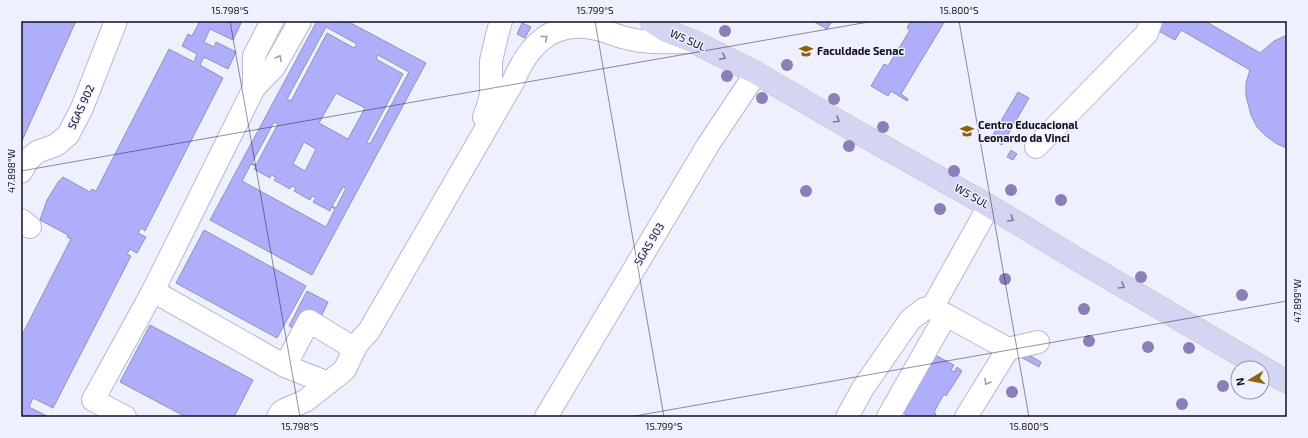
<svg xmlns="http://www.w3.org/2000/svg" width="1308" height="438" viewBox="0 0 1308 438" font-family="'Exo 2',sans-serif">
  <rect width="100%" height="100%" fill="#eff0fe"/>
  <g fill="#afaefb" stroke="#9293b2" fill-rule="evenodd">
    <polygon points="21,21 76,21 21,143"/>
    <polygon points="196,21 242,21 233,40 210,29 204,42 214,47 216,42 236,52 228,69 204,57 200,65 223,78 145,231 141,228 138,233 146,237 137,253 130,249 127,254 131,256 53,408 33,398 29,407 49,417 21,417 21,397 23,393 21,392 21,337 71,239 67,237 68,235 40,220 47,200 58,182 63,177 90,192 92,189 96,191 169,49 194,62 197,54 182,46 188,34 192,36 199,23"/>
    <path d="M317,21H347L426,63L312,275L210,220ZM326,27L357,44L354,48L327,33L291,101L287,99ZM378,55L409,72L370,144L367,142L403,74L376,59ZM336,93L365,108L348,139L319,123ZM274,122L278,124L256,165L252,163ZM304,142L316,149L305,171L293,164ZM251,164L256,166L254,169L270,178L271,175L276,177L274,180L290,189L291,186L296,188L294,191L310,200L312,196L316,198L313,202L330,211L331,207L335,209L326,227L242,181ZM343,187L346,188L336,208L332,206Z"/>
    <polygon points="813,21 832,21 827,29"/>
    <polygon points="911,21 916,23 918,21 945,21 901,94 908,99 907,101 891,91 888,96 871,86 884,64 888,66 910,30 907,28"/>
    <polygon points="1160,21 1205,21 1260,53 1274,41 1287,35 1287,148 1277,144 1266,136 1257,127 1251,115 1246,96 1246,83 1250,70 1181,30 1175,40 1155,29"/>
    <polygon points="522,23 531,27 525,38 517,34"/>
    <polygon points="1018,92 1029,98 1002,145 991,138"/>
    <polygon points="1011,150 1017,154 1013,160 1007,157"/>
    <polygon points="204,230 306,286 277,338 176,283"/>
    <polygon points="307,291 328,302 321,317 306,335 289,326"/>
    <polygon points="150,325 253,380 234,417 186,417 120,382"/>
    <polygon points="1020,350 1041,362 1039,367 1017,355"/>
    <polygon points="935,355 954,365 951,370 954,372 957,367 962,371 946,396 944,394 934,412 936,414 934,417 910,417 901,412"/>
  </g>
  <g fill="none" stroke-linecap="round" stroke-linejoin="round">
    <defs>
      <g id="minor">
        <polyline points="300,21 274,67 254,88 153,291 285,366 309,321 355,349"/>
        <polyline points="254,88 254,56 272,21"/>
        <polyline points="484,117 488,106 491,94 491,61 497,35 501,21"/>
        <polyline points="1036,147 1147,33 1151,21"/>
        <polyline points="21,172 28,160 37,152 56,145 68,135 82,108 116,21"/>
        <polyline points="21,220 30,227"/>
        <polyline points="932,308 989,206"/>
        <polyline points="285,366 328,383"/>
        <polyline points="125,417 93,400 153,291"/>
        <path d="M278,417L280,413L284,410L305,401L342,372L345,369L357,344L369,331L513,82C528,45 553,19 597,29C607,31 616,36 626,38C647,44 671,42 693,42"/>
        <polyline points="546,417 708,145 756,73"/>
        <polyline points="847,417 863,388 910,320 924,309 932,308 946,315"/>
        <polyline points="888,417 946,315 1008,349 1038,342"/>
        <polyline points="966,417 1008,349"/>
      </g>
      <polyline id="major" points="651,21 666,31 694,42 756,73 850,128 989,206 1075,258 1287,382"/>
    </defs>
    <use href="#minor" stroke="#b6b6d7" stroke-width="24"/>
    <use href="#major" stroke="#cfcfd2" stroke-width="24"/>
    <use href="#minor" stroke="#fff" stroke-width="22"/>
    <use href="#major" stroke="#d4d4f3" stroke-width="22"/>
  </g>
  <g fill="#8880b6">
    <circle cx="725" cy="31" r="6"/>
    <circle cx="787" cy="65" r="6"/>
    <circle cx="727" cy="76" r="6"/>
    <circle cx="762" cy="98" r="6"/>
    <circle cx="834" cy="99" r="6"/>
    <circle cx="883" cy="127" r="6"/>
    <circle cx="849" cy="146" r="6"/>
    <circle cx="954" cy="171" r="6"/>
    <circle cx="1011" cy="190" r="6"/>
    <circle cx="806" cy="191" r="6"/>
    <circle cx="1061" cy="200" r="6"/>
    <circle cx="940" cy="209" r="6"/>
    <circle cx="1141" cy="277" r="6"/>
    <circle cx="1005" cy="279" r="6"/>
    <circle cx="1242" cy="295" r="6"/>
    <circle cx="1084" cy="309" r="6"/>
    <circle cx="1089" cy="341" r="6"/>
    <circle cx="1148" cy="347" r="6"/>
    <circle cx="1189" cy="348" r="6"/>
    <circle cx="1223" cy="386" r="6"/>
    <circle cx="1012" cy="392" r="6"/>
    <circle cx="1182" cy="404" r="6"/>
  </g>
  <defs><path id="oneway-chevron" d="M-2-3.5L2.5 0L-2 3.5" fill="none" stroke-width="1.6" stroke-linecap="round" stroke-linejoin="round"/></defs>
  <g stroke="#a09fa4">
    <use href="#oneway-chevron" transform="translate(545 38) rotate(-37)"/>
    <use href="#oneway-chevron" transform="translate(279 58) rotate(-61)"/>
    <use href="#oneway-chevron" transform="translate(987 382) rotate(121)"/>
  </g>
  <g stroke="#7c7c92">
    <use href="#oneway-chevron" transform="translate(723 57) rotate(26)"/>
    <use href="#oneway-chevron" transform="translate(837 120) rotate(30)"/>
    <use href="#oneway-chevron" transform="translate(1011 219) rotate(31)"/>
    <use href="#oneway-chevron" transform="translate(1122 286) rotate(30)"/>
  </g>
  <path fill="none" stroke="#11101c" stroke-width="1" stroke-opacity="0.45" d="M230,21L300,417M595,21L664,417M959,21L1029,417M21,171L874,21M629,417L1287,301"/>
  <defs>
    <symbol id="university-bare" viewBox="-9 -9 18 18"><path d="M0-5L7-2L0 1L-7-2ZM-4 1L0 2.5L4 1V4Q0 6-4 4Z" fill="#90610d" stroke="#eff0fe" stroke-width="2.5" paint-order="stroke"/></symbol>
    <symbol id="school-bare" viewBox="-9 -9 18 18"><path d="M0-5L7-2L0 1L-7-2ZM-4 1L0 2.5L4 1V4Q0 6-4 4Z" fill="#90610d" stroke="#eff0fe" stroke-width="2.5" paint-order="stroke"/></symbol>
  </defs>
  <g fill-rule="evenodd">
    <use href="#university-bare" x="796" y="41" width="20" height="20"/>
    <use href="#school-bare" x="957" y="121" width="20" height="20"/>
  </g>
  <g text-anchor="middle" stroke-width="3" stroke-linejoin="round" paint-order="stroke">
    <g font-size="11" fill="#11101c" stroke="#eff0fe">
      <text transform="translate(688 40) rotate(24)" y="4">W5 SUL</text>
      <text transform="translate(81 107) rotate(-65)" y="4">SGAS 902</text>
      <text transform="translate(972 196) rotate(30)" y="4">W5 SUL</text>
      <text transform="translate(649 244) rotate(-59)" y="4">SGAS 903</text>
    </g>
    <g font-size="11" font-weight="bold" fill="#11101c" stroke="#eff0fe" text-anchor="start">
      <text x="817" y="55">Faculdade Senac</text>
      <text x="978" y="129">Centro Educacional<tspan x="978" dy="13">Leonardo da Vinci</tspan></text>
    </g>
  </g>
  <rect width="1308" height="438" fill="none" stroke="#eff0fe" stroke-width="44"/>
  <g transform="translate(1250 380) rotate(260)"><circle r="19" fill="#eff0fe" stroke="#9696a4"/>
  <path d="M0-3L7 15L0 10L-7 15Z" fill="#90610d"/>
  <text y="-6" font-size="11" font-weight="bold" text-anchor="middle" fill="#11101c">N</text>
  </g>
  <rect x="22" y="22" width="1264" height="394" fill="none" stroke="#11101c" stroke-width="1.5"/>
  <g font-size="10" text-anchor="middle" fill="#11101c">
    <text x="230" y="14">15.798°S</text>
    <text x="595" y="14">15.799°S</text>
    <text x="959" y="14">15.800°S</text>
    <text transform="translate(11 171) rotate(-90)" y="4">47.898°W</text>
    <text transform="translate(1297 301) rotate(-90)" y="4">47.899°W</text>
    <text x="300" y="430">15.798°S</text>
    <text x="664" y="430">15.799°S</text>
    <text x="1029" y="430">15.800°S</text>
  </g>
</svg>
